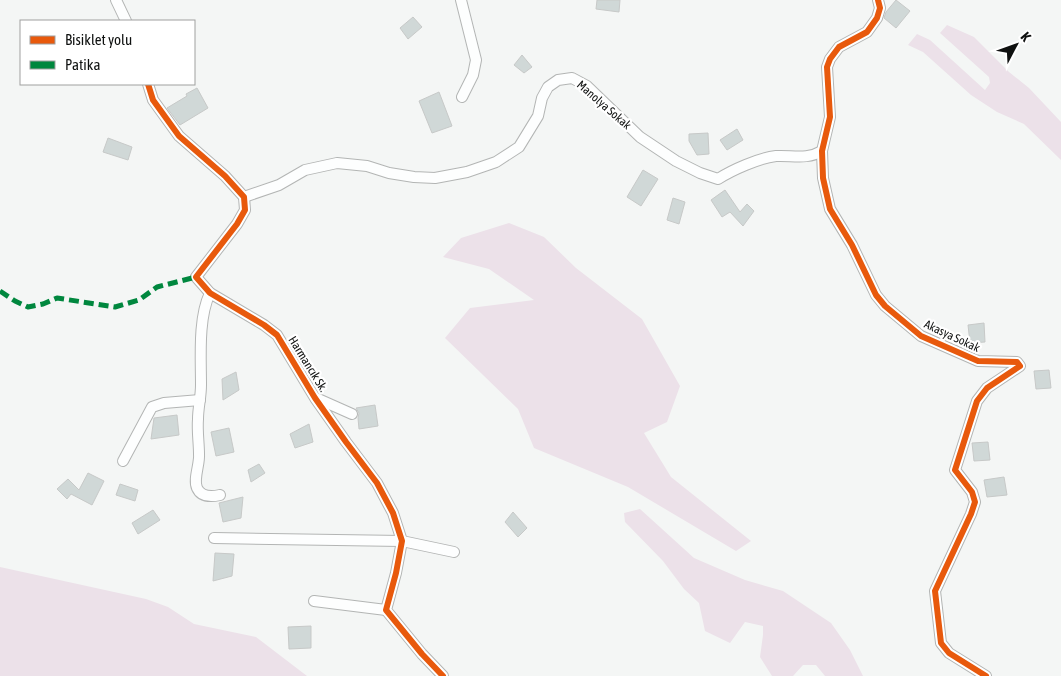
<svg xmlns="http://www.w3.org/2000/svg" width="1061" height="676" viewBox="0 0 1061 676" font-family="'Asap Condensed',sans-serif">
  <rect width="100%" height="100%" fill="#f4f6f5"/>
  <g fill="#ece1e9">
    <polygon points="947,25 974,37 1009,72 1029,88 1061,122 1061,160 1024,124 997,112 971,95 923,52 908,45 917,34 930,40 985,90 990,83 989,77 940,33"/>
    <polygon points="509,223 544,237 576,268 642,319 680,386 667,422 644,433 671,477 751,541 736,551 628,487 534,448 518,409 445,338 470,308 534,300 489,269 443,257 461,238"/>
    <polygon points="640,509 694,558 745,580 783,591 831,623 850,650 863,676 825,676 816,665 803,665 793,676 772,676 760,657 763,635 763,626 745,622 730,643 705,631 699,603 684,589 663,561 625,522 624,513"/>
    <polygon points="0,567 146,599 168,607 194,624 256,637 307,676 0,676"/>
  </g>
  <g fill="#d0d8d7" stroke="#c7c9c8">
    <polygon points="597,0 620,0 619,12 596,9"/>
    <polygon points="896,0 910,11 896,28 884,18 886,12"/>
    <polygon points="413,17 422,27 408,39 400,28"/>
    <polygon points="522,55 532,67 524,73 514,65"/>
    <polygon points="197,88 208,108 180,125 167,108 187,96 186,94"/>
    <polygon points="439,92 452,126 432,133 419,101"/>
    <polygon points="737,129 743,140 727,150 720,140"/>
    <polygon points="708,133 709,154 697,155 689,141 689,134"/>
    <polygon points="108,138 132,147 128,160 103,152"/>
    <polygon points="643,170 658,179 641,206 627,197"/>
    <polygon points="725,190 740,212 747,204 754,211 743,226 730,212 722,217 711,200"/>
    <polygon points="673,198 685,202 679,224 667,220"/>
    <polygon points="984,323 985,342 970,343 968,325"/>
    <polygon points="1049,370 1051,388 1036,389 1034,371"/>
    <polygon points="236,372 239,390 223,400 222,379"/>
    <polygon points="375,405 378,426 359,429 358,418 359,413 356,408"/>
    <polygon points="177,415 179,435 151,439 154,418"/>
    <polygon points="309,424 313,442 295,448 290,434"/>
    <polygon points="229,428 234,452 216,456 211,432"/>
    <polygon points="988,442 990,460 974,461 972,443"/>
    <polygon points="259,464 265,473 251,482 248,470"/>
    <polygon points="88,473 104,481 92,505 71,494 67,499 57,489 68,479 79,490"/>
    <polygon points="1004,477 1007,495 987,497 984,480"/>
    <polygon points="120,484 138,490 135,501 116,495"/>
    <polygon points="243,497 241,518 223,522 219,503"/>
    <polygon points="153,510 160,520 138,534 132,523"/>
    <polygon points="513,512 527,528 518,537 505,522"/>
    <polygon points="215,553 234,554 232,576 213,581"/>
    <polygon points="311,626 311,648 289,649 288,627"/>
  </g>
  <g fill="none" stroke-linecap="round" stroke-linejoin="round">
    <defs>
      <g id="minor">
        <polyline points="116,0 126,21"/>
        <polyline points="461,0 476,60 473,75 462,97"/>
        <polyline points="878,0 880,8 877,18 867,32 839,47 830,59 827,67 830,117 822,151 823,178 830,209 852,245 876,295 885,306 921,336 978,361 1017,362 1020,366 987,388 977,401 955,470 972,492 975,502 971,514 935,591 941,643 949,653 986,676"/>
        <polyline points="148,84 153,100 179,136 225,176 244,197 245,210 237,224 196,277 210,293 264,325 277,335 315,398 346,442 377,483 393,513 402,541 396,573 386,610 422,654 443,676"/>
        <path d="M244,197L279,185L305,170L337,163L367,166L389,173L414,177L435,178L467,172L496,162L519,147L538,116L542,98L548,87L558,80L572,78L587,86L640,137L676,161L700,173L718,179C732,170 759,158 776,156C792,155 807,160 822,151"/>
        <path d="M210,293C198,318 201,357 201,385C201,397 198,408 198,419C197,431 199,443 199,454C200,464 193,479 197,488C201,497 211,497 220,495"/>
        <polyline points="316,398 352,414"/>
        <polyline points="123,461 152,407 164,403 200,400"/>
        <polyline points="214,538 402,541 454,552"/>
        <polyline points="314,601 386,610"/>
      </g>
    </defs>
    <use href="#minor" stroke="#b3b5b4" stroke-width="12"/>
    <use href="#minor" stroke="#fdfefe" stroke-width="10"/>
    <polyline stroke="#00873e" stroke-width="5" stroke-dasharray="10 5" stroke-linecap="butt" points="0,291 15,301 28,307 43,304 57,298 115,307 139,300 157,287 196,277"/>
    <defs>
      <g id="cycleway">
        <polyline points="878,0 880,8 877,18 867,32 839,47 830,59 827,67 830,117 822,151 823,178 830,209 852,245 876,295 885,306 921,336 978,361 1017,362 1020,366 987,388 977,401 955,470 972,492 975,502 971,514 935,591 941,643 949,653 986,676"/>
        <polyline points="148,84 153,100 179,136 225,176 244,197 245,210 237,224 196,277 210,293 264,325 277,335 315,398 346,442 377,483 393,513 402,541 396,573 386,610 422,654 443,676"/>
      </g>
    </defs>
    <use href="#cycleway" stroke="#fff" stroke-width="9"/>
    <use href="#cycleway" stroke="#e8590c" stroke-width="6"/>
  </g>
  <g text-anchor="middle" stroke-width="4.5" stroke-linejoin="round" paint-order="stroke">
    <g font-size="12" fill="#0f1110" stroke="#fff">
      <text transform="translate(604 105) rotate(41)" y="4">Manolya Sokak</text>
      <text transform="translate(952 336) rotate(25)" y="4">Akasya Sokak</text>
      <text transform="translate(308 364) rotate(58)" y="4">Harmancık Sk.</text>
    </g>
  </g>
  <rect x="20" y="20" width="175" height="65" fill="#ffffff" stroke="#9fa09f"/>
  <rect x="30" y="36" width="25" height="8" fill="#e8590c" stroke="#9fa09f"/>
  <text x="65" y="45" font-size="15" fill="#0f1110">Bisiklet yolu</text>
  <rect x="30" y="61" width="25" height="8" fill="#00873e" stroke="#9fa09f"/>
  <text x="65" y="70" font-size="15" fill="#0f1110">Patika</text>
  <g transform="translate(1016 45) rotate(49)" stroke="#ffffff" stroke-width="4" paint-order="stroke">
  <path d="M0-4L9 19L0 12L-9 19Z" fill="#0f1110"/>
  <text y="-8" font-size="14" font-weight="bold" text-anchor="middle" fill="#0f1110">K</text>
  </g>
</svg>
